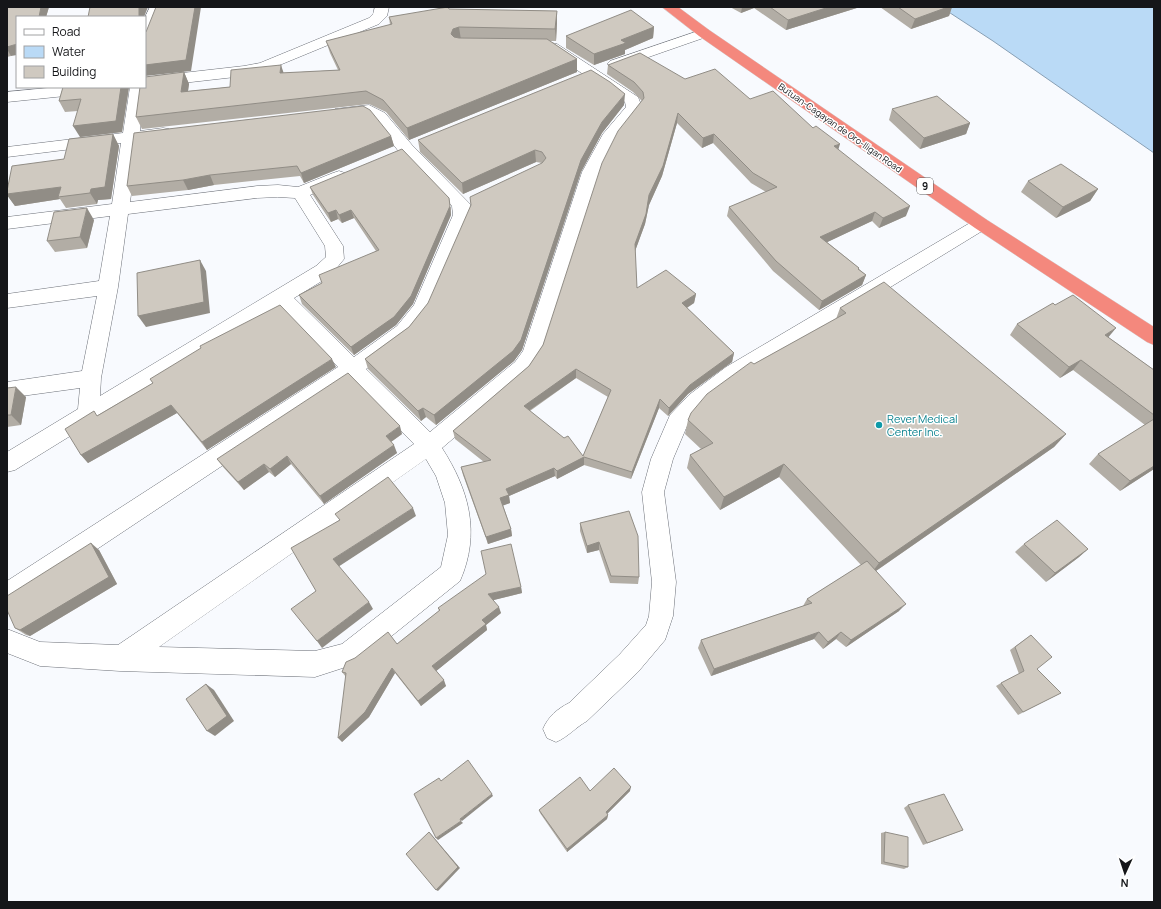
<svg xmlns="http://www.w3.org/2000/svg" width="1161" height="909" viewBox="0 0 1161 909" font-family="Manrope,sans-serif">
  <rect width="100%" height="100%" fill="#f8fafe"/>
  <polygon fill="#badaf6" stroke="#889fb4" points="941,7 1154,7 1154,153 993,41"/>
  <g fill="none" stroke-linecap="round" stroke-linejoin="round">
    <defs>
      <g id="street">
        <polygon points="150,7 164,7 156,23 150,43 145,44 145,17"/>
        <polygon points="375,7 389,7 387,16 379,24 270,69 244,76 156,86 151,84 148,81 151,78 156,76 244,66 260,63 369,18 373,14"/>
        <polygon points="704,29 709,30 711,33 709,36 620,67 615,69 610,67 607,64 610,61"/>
        <path d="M552,43L557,44L638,97L642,107L616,140L600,172L539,359L529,374L442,448C469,490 481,533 460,581L358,663L315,677L120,671L40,666L7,653V629L40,642L118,645L414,444L351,380L16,603L7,606V581L338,367L279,307L15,470L7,472V452L78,409L80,388L7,398V382L82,371L97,296L7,308V294L99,281L110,216L7,229V217L112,204L121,143L7,157V147L123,133L130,87L145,86L140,131L163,128L169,129L171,133L169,137L138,141L130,202L257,186L278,185L298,187L333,173L339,171L345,173L348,177L345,181L310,195L343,246L344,259L330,276L294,298L354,357L397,326L414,305L453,215L452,206L400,153L373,119L366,115L341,117L335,115L333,112L335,109L369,105L385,113L412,145L470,204L471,215L429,313L411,336L366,369L430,432L515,362L523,351L582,172L603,134L626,107L625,102L547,50L545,47L547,44ZM278,197L295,198L325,246L326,257L316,266L100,396L101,378L118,287L128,214L257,198ZM426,459L436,476L445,503L448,535L441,567L342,644L315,651L159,647Z"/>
        <polygon points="58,87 112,87 110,90 104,92 7,102 7,92"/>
        <path d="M981,218L987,220L990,224L987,228L740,379L703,407L687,426L673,459L664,492L676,582L673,616L665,640L638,672L587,721C576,727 568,737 556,742L547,738L543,729C548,717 557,709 569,703L620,654L646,625L649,616L652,582L642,492L651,459L670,415L689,395L726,367L975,220Z"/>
      </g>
      <polygon id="highway" points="662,7 678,7 709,30 987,220 1154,327 1154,345 1147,342 975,228 699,36"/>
    </defs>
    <use href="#street" stroke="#6c7078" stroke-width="1"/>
    <use href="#highway" stroke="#d5d5d6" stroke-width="1"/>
    <use href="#street" fill="#fff" fill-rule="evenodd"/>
    <use href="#highway" fill="#f4887d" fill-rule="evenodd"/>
  </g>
  <g fill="#b2ada5" fill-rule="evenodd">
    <polygon points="7,7 49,7 46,17 17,17 11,56 7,57"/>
    <polygon points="730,7 860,7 786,30 754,8 741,13"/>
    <polygon points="880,7 952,7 949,16 911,29"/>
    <polygon points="449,9 557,11 557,23 556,41 550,41 577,59 577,72 409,140 386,112 369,104 142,129 136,117 184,72 189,84 188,91 230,87 283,73 338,70 330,53 326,41 390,25 389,17"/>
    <polygon points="654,27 653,38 625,50 625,54 594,65 566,48 566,36"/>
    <path d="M608,65L685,79L750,99L813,128L838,149L906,216L879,228L872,221L827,242L859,268V269L866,275L862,285L819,310L773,271L727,216L729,207L766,192L751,183L713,143L702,148L677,123L662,176L649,205L645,224L635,251L637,288L696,294L694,303L687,308L734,353L732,362L688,394L668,416L659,408L631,479L584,465L557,479L555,476L509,496L510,503L503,505L511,529L512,536L488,544L463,475L461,467L484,462L455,439L453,431L529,366L543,345L642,101L633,92L607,74ZM576,378L608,397L583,456L530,411Z"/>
    <polygon points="63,87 129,87 122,132 80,137 78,111 65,112 59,101"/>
    <polygon points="624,105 602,133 581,172 522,350 514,361 436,425 426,417 421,421 368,369 365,359 409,327 542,163 536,162 463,194 420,152 418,140"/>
    <polygon points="892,109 970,123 966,134 920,149 889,120"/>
    <polygon points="113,134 119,146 111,199 98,200 97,204 66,208 60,199 15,206 7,195 7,191 64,159"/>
    <polygon points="391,136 394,146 304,183 300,176 214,185 188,190 132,196 127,186"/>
    <polygon points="1028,181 1098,189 1090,201 1056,218 1021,192"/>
    <polygon points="310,187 451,207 451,215 413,304 396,325 354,355 302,304 299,295 322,283 376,251 354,218 342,223 338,219 331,222 313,195"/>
    <polygon points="94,220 87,248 55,252 47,241"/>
    <polygon points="840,308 1066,434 1054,447 876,571 899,611 846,647 836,639 823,649 814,639 711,676 698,648 701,640 803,606 807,599 861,565 779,477 720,510 687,468 690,455 701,449 685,434 688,420 754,364 836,319"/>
    <polygon points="1017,324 1108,337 1154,370 1154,469 1120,491 1089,464 1098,454 1145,425 1073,370 1060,378 1010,335"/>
    <polygon points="336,367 207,450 177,413 88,463 81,455 98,415 153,383 150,379"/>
    <polygon points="7,388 26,397 21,425 7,427"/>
    <polygon points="402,434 391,442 397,453 324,504 291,464 275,477 269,472 244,490 223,467 217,459"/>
    <polygon points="580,523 639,577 638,584 610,583 599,550 587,553 580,531"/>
    <polygon points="1024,544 1088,549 1079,557 1046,582 1015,552"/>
    <polygon points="99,550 117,584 30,636 26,635 15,628"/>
    <polygon points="521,587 522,593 493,600 501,613 486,625 487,630 436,671 446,686 421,706 395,673 369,717 342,742 346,677 342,672 397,644 439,611 438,608"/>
    <polygon points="1031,635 1037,669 1061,693 1018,715 996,686 1001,683 1019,674 1010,650"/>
    <polygon points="590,791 630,791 607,814 608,815 607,819 567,852 540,813 539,810"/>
    <polygon points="908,805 963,830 923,845 904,808"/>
    <polygon points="885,832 908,867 904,869 881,864 881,833"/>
  </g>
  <g fill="#918d86">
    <polygon points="41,7 49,7 46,17 39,17"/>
    <polygon points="139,7 148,7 144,17 139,17"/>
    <polygon points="195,7 201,7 191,71 145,76 145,65"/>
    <polygon points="742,7 754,7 754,8 741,13"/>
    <polygon points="829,7 860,7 786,30 788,20"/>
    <polygon points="948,7 952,7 949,16 911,29 915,19"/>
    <polygon points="557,11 557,23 556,41 555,29"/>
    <polygon points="459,27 461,40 455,41 451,34 453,29"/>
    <polygon points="654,27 653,38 625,50 625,54 594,65 594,54 621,40"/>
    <polygon points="17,44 17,55 11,56 7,49 7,47"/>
    <polygon points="577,59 577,72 409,140 407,128"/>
    <polygon points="281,65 285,77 280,73"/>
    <polygon points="184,72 189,84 186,104 181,92"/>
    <polygon points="121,87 129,87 122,132 80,137 73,126"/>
    <polygon points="625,94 624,105 602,133 581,172 522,350 514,361 436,425 434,415 581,160 602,122"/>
    <polygon points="678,113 677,123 662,176 649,205 645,224 634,254 635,244 649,195"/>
    <polygon points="970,123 966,134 920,149 924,138"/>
    <polygon points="113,134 119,146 111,199 98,200 97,204 90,193 91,189"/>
    <polygon points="714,134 713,143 702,148 703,138"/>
    <polygon points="391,136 394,146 304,183 301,173"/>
    <polygon points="840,144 837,154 834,146"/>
    <polygon points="535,150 536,162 463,194 462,183"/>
    <polygon points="210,175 214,185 188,190 183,180"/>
    <polygon points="61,187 58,197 60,199 15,206 7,195 7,194"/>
    <polygon points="1098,189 1090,201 1056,218 1063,207"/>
    <polygon points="449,198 451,215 413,304 396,325 354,355 351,347"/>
    <polygon points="910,206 906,216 879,228 883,218"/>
    <polygon points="87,208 94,220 87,248 80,237"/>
    <polygon points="336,210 338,219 331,222 328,213"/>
    <polygon points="351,210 354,218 342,223 339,215"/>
    <polygon points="875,212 872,221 817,247 820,237"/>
    <polygon points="200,260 206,271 210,313 146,327 138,316"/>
    <polygon points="866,275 862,285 819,310 822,301"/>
    <polygon points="696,294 694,303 680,312 682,303"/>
    <polygon points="1116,328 1107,339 1105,335"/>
    <polygon points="734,353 732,362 688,394 668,416 669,408 690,385"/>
    <polygon points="332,359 336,367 207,450 202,442"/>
    <polygon points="1081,360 1073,370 1060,378 1069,367"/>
    <polygon points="576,369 576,378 524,414 524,406"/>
    <polygon points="16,387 26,397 21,425 11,415"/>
    <polygon points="660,399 659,408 631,479 632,472"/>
    <polygon points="171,405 177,413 88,463 81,455"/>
    <polygon points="423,408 426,417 421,421 418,411"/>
    <polygon points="400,426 402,434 388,444 386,436"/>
    <polygon points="1066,434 1054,447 870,575 879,563"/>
    <polygon points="394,445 397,453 324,504 320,496"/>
    <polygon points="287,456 291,464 275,477 270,469"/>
    <polygon points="584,457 584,465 557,479 557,471"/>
    <polygon points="264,464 269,472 244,490 238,482"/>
    <polygon points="784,464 779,477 720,510 724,497"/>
    <polygon points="1154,466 1154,469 1120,491 1130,481"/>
    <polygon points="554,468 555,476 509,496 510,503 502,506 500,498 506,489"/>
    <polygon points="413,508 416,516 338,567 333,559"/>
    <polygon points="511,529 512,536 488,544 486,537"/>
    <polygon points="599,542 599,550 587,553 587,546"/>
    <polygon points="91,543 99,550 117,584 30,636 20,630"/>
    <polygon points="1088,549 1079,557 1046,582 1055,573"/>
    <polygon points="521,587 522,593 490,601 488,594"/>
    <polygon points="369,602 373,609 322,648 317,641"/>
    <polygon points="906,604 899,611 846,647 851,640"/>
    <polygon points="499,607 501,613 486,625 487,630 435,672 432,666 482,620"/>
    <polygon points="819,632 814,639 711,676 714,669"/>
    <polygon points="841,632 836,639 823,649 828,642"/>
    <polygon points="392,668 395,673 369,717 342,742 338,738"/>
    <polygon points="444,680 446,686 421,706 418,701"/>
    <polygon points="206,684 214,690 234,721 215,736 207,731"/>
    <polygon points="631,787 630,791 605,816 606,812"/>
    <polygon points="492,794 493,796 462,821 460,819"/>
    <polygon points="608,815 607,819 567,852 567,849"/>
    <polygon points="461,821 463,823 438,840 436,838"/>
    <polygon points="429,832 460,868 438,891 436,890"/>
  </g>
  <g fill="#cfc9c0" stroke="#918d86" fill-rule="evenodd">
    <polygon points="7,7 41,7 39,17 17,17 17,44 7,47"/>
    <polygon points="90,7 139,7 139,17 88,17"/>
    <polygon points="156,7 195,7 186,60 145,65 145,33 146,32"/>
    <polygon points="448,7 449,9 557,11 555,29 459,27 453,29 451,34 454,37 459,38 547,39 577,59 407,128 383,100 366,91 136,117 140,87 145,87 145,77 184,72 181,92 230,87 231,70 281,65 280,73 340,70 326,41 392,24 389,17"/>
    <polygon points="770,7 829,7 788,20"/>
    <polygon points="898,7 948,7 915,19"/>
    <polygon points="631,10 654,27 621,40 626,43 594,54 566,36"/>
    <path d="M640,53L685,79L715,69L750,99L773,91L813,128L816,126L840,144L834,146L910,206L883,218L875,212L820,237L859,268L858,269L866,275L822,301L776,261L729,207L777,187L753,173L714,134L703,138L678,113L663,166L649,195L646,214L635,244L637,288L666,270L696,294L682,303L734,353L690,385L669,408L660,399L632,472L584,457L557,471L554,468L506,489L509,495L500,498L511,529L486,537L461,467L491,460L453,431L529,366L543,345L602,163L618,131L644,98L643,92L634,82L608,65ZM576,369L611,390L583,456L568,436L564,438L524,406Z"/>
    <polygon points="591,70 610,82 625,94 602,122 581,160 521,340 513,351 434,415 423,408 418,411 365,359 409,327 428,303 471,205 470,197 542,163 546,158 542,152 535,150 462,183 418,140"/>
    <polygon points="63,87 121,87 116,121 73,126 81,99 59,101"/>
    <polygon points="937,96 970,123 924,138 892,109"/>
    <polygon points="363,106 370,110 391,136 301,173 297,166 210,175 183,180 127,186 134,133"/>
    <polygon points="113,134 105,187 91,189 90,193 58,197 61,187 7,194 7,191 12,166 64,159 69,139"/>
    <polygon points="402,149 449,198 450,206 411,296 394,317 351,347 299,295 322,283 319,275 379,250 351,210 339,215 336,210 328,213 310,187"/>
    <polygon points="1061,164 1098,189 1063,207 1028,181"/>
    <polygon points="87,208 80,237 47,241 54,212"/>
    <polygon points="200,260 204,302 138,316 137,273"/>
    <polygon points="884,282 1066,434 879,563 784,464 724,497 690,455 713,443 688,420 691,413 707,394 751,362 754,364 846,313 840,308"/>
    <polygon points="1073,295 1116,328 1105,335 1154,370 1154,415 1081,360 1069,367 1017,324 1053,303 1055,305"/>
    <polygon points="280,305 332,359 202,442 171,405 81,455 65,429 94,411 97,416 153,383 150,379 201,348 200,346"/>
    <polygon points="348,373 400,426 386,436 394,445 320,496 287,456 270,469 264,464 238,482 217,459"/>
    <polygon points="16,387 11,415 7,415 7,388"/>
    <polygon points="1154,419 1154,466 1130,481 1098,454"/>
    <polygon points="388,477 413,508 333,559 369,602 317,641 291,609 316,591 291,548 340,520 335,514"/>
    <polygon points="629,511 638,536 639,577 611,576 599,542 587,546 580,523"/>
    <polygon points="1057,520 1088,549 1055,573 1024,544"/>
    <polygon points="91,543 109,577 20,630 15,628 7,610 7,596"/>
    <polygon points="511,544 521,587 488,594 499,607 482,620 486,624 432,666 444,680 418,701 392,668 365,712 338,738 346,673 342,672 346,662 355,658 388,632 397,644 440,610 438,608 486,574 481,551"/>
    <polygon points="867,561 906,604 851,640 841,632 828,642 819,632 714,669 701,640 812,603 807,599"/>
    <polygon points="1031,635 1052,657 1037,669 1061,693 1023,712 1001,683 1024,671 1015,647"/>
    <polygon points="206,684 227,716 207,731 186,699"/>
    <polygon points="468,760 492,794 460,819 461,821 436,838 414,794 439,778 441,781"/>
    <polygon points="614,768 631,787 606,812 608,815 567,849 539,810 580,777 590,791"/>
    <polygon points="944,794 963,830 927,843 908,805"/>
    <polygon points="429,832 458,867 436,890 406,854"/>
    <polygon points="885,832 908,837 908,867 884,862"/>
  </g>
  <circle fill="#0f9aa8" stroke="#fff" stroke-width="1.5" cx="879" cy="425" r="4"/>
  <g text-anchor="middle" stroke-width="3" stroke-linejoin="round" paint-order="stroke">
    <g font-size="9" fill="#151619" stroke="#fff">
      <text transform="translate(840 128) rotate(35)" y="3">Butuan-Cagayan de Oro-Iligan Road</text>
    </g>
    <rect fill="#fff" stroke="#5b5c5e" stroke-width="1" x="917" y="178" width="16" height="16" rx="3"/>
    <g font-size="10" font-weight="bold" fill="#151619">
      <text x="925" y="190">9</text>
    </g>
    <g font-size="11" fill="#0d838f" stroke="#fff" text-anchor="start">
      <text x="887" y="423">Rever Medical<tspan x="887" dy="13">Center Inc.</tspan></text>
    </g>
  </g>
  <rect width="1161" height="909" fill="none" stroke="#151619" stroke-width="16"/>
  <rect x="16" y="16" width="130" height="72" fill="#ffffff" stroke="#a1a2a3"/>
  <rect x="24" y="29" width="20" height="6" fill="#ffffff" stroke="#a1a2a3"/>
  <text x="52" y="36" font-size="12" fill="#151619">Road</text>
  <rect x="24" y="46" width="20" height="12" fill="#badaf6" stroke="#a1a2a3"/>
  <text x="52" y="56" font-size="12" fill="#151619">Water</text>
  <rect x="24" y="66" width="20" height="12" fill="#cfc9c0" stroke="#a1a2a3"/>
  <text x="52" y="76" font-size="12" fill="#151619">Building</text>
  <g transform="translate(1125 873) rotate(183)" stroke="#ffffff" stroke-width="3" paint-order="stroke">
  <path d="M0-3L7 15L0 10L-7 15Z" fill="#151619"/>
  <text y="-6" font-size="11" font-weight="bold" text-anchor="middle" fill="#151619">N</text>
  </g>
</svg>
